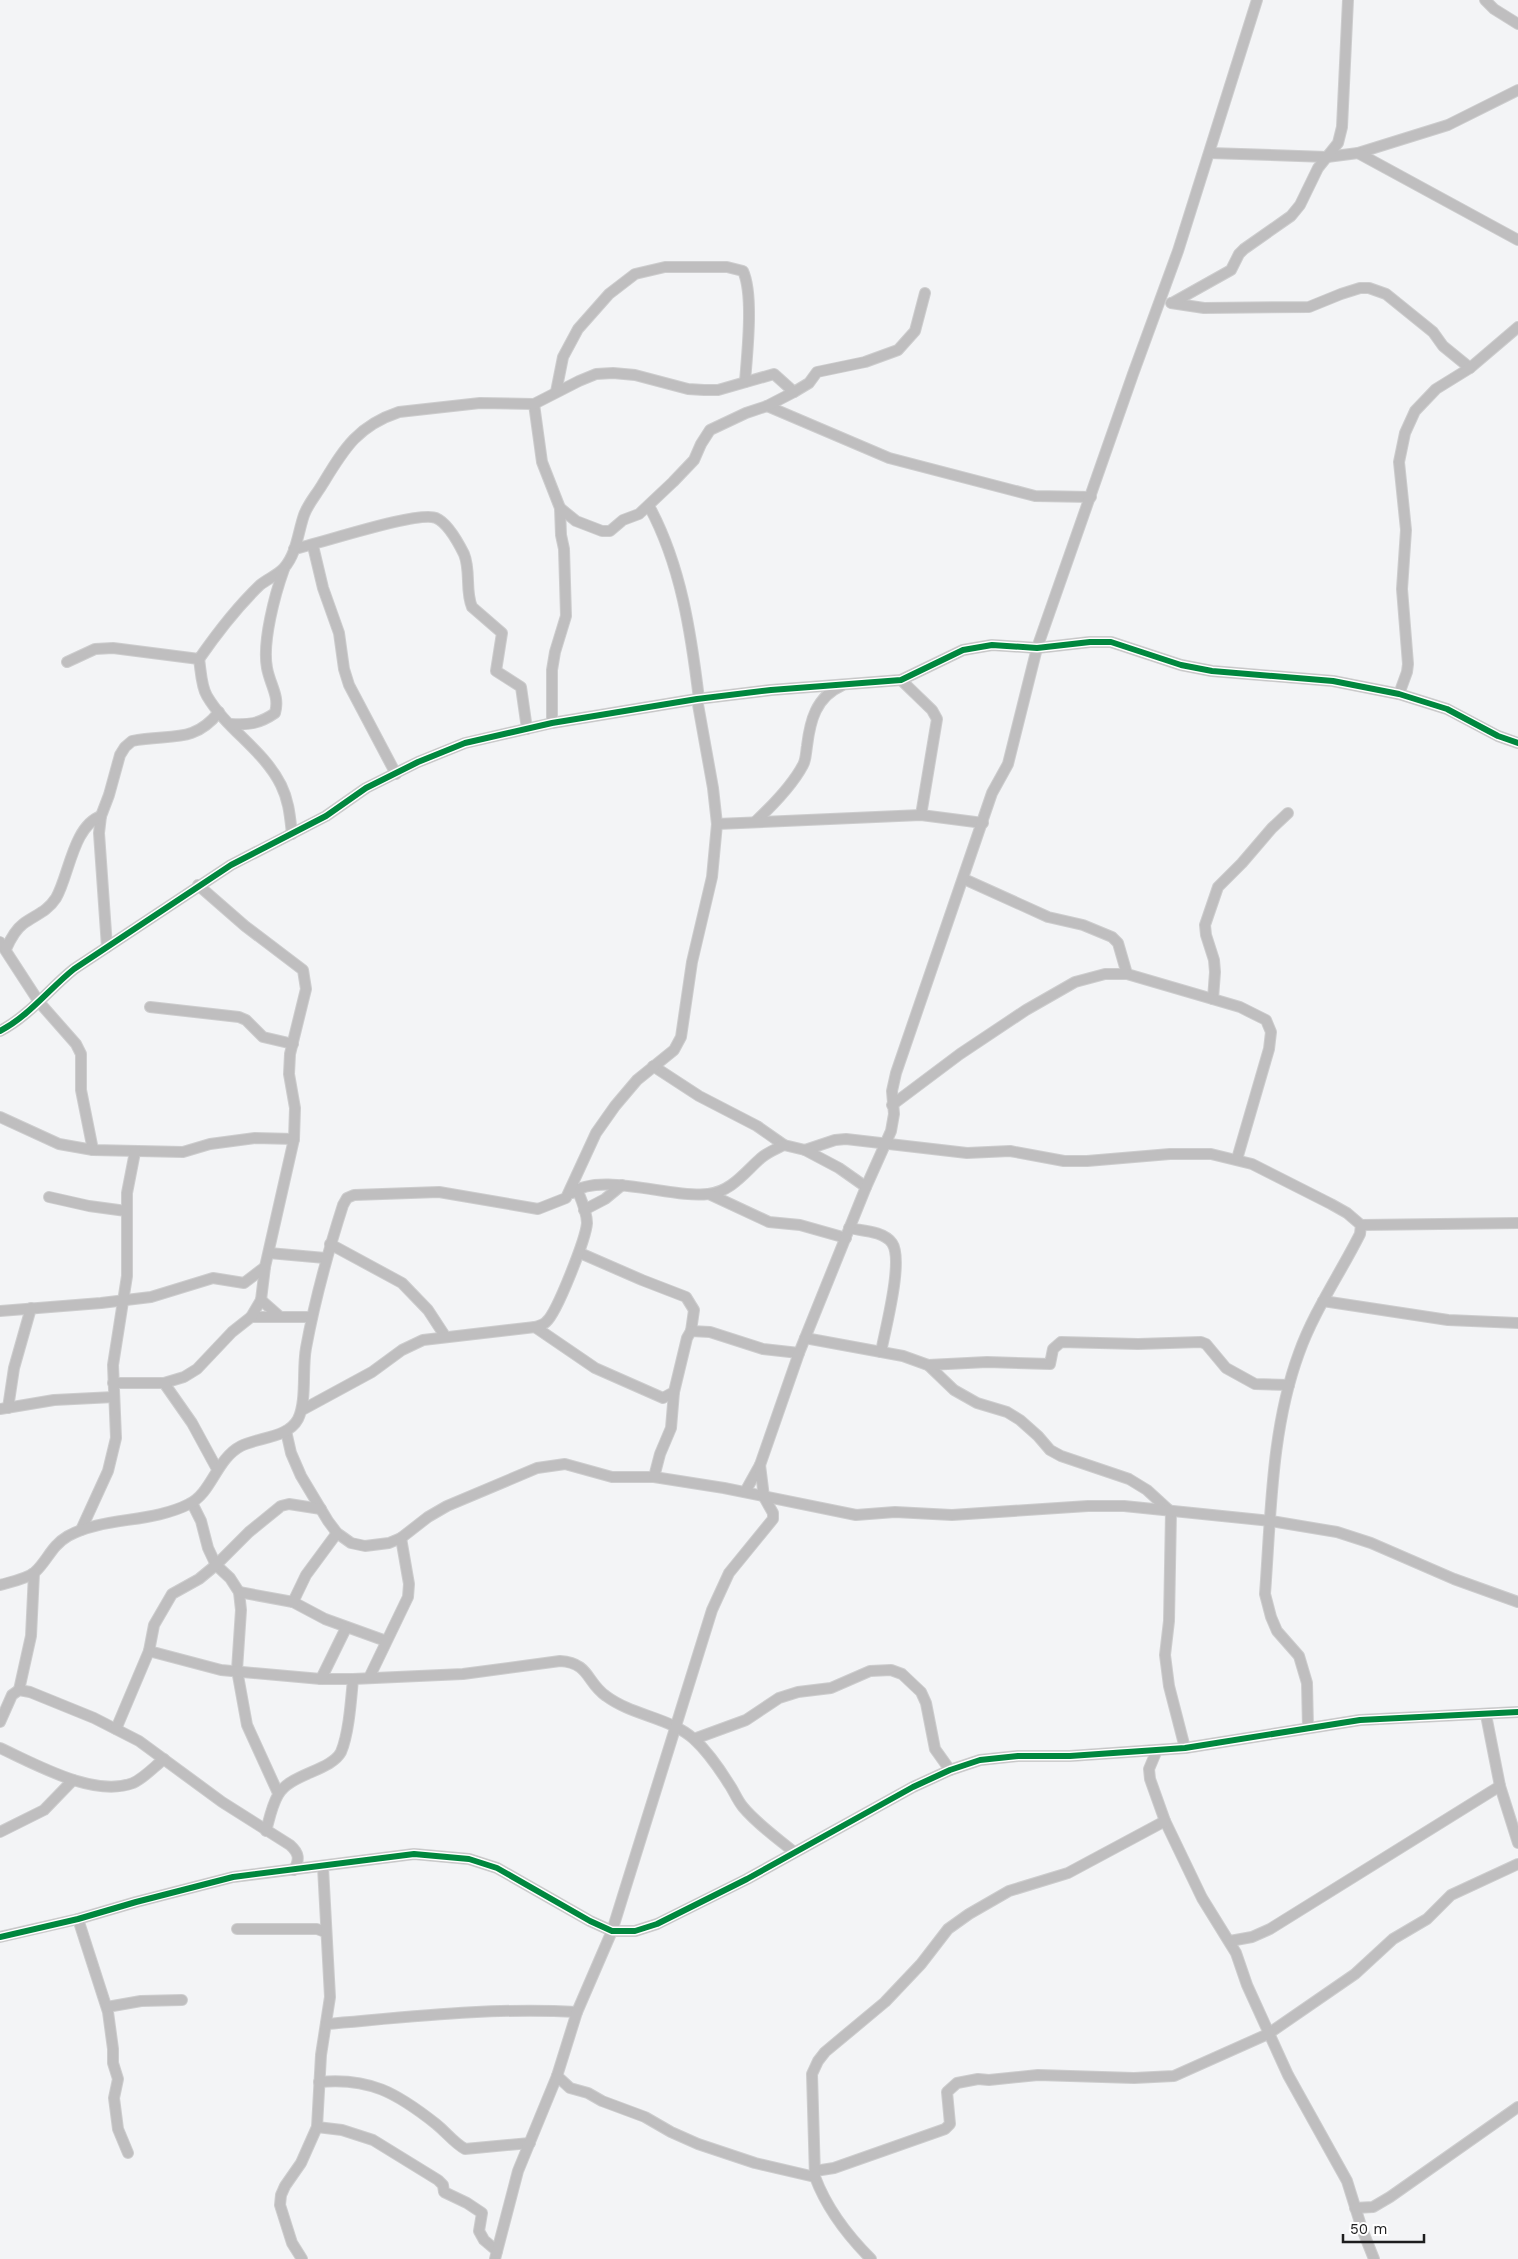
<svg xmlns="http://www.w3.org/2000/svg" width="1518" height="2259" viewBox="0 0 1518 2259" font-family="'Work Sans',sans-serif">
  <rect width="100%" height="100%" fill="#f3f4f6"/>
  <g fill="none" stroke-linecap="round" stroke-linejoin="round">
    <defs>
      <g id="minor">
        <polyline points="1485,0 1494,9 1518,24"/>
        <polyline points="1210,153 1327,157 1358,153 1448,125 1518,90"/>
        <polyline points="1358,153 1518,240"/>
        <polyline points="1171,303 1204,308 1309,307 1341,294 1360,288 1369,288 1386,294 1433,332 1443,346 1470,368"/>
        <polyline points="1172,303 1231,270 1239,254 1244,249 1291,216 1300,205 1318,168 1338,143 1342,127 1348,0"/>
        <path d="M556,392L563,357L578,329L609,294L635,274L665,267H727L743,271C754,295 747,354 745,382"/>
        <polyline points="534,404 542,462 560,508 561,535 564,549 566,616 555,652 552,670 552,723"/>
        <polyline points="767,406 889,458 1035,496 1091,497"/>
        <path d="M649,506C681,565 691,633 699,699"/>
        <polyline points="560,508 576,521 602,531 610,531 623,520 639,514 673,482 694,460 701,444 710,430 746,413 767,406 794,392 809,383 817,372 865,362 898,350 915,331 925,293"/>
        <polyline points="313,546 323,588 339,633 344,669 349,685 396,774"/>
        <path d="M294,549C319,544 419,510 436,518C448,523 459,544 464,554C471,571 465,591 472,607L502,633L496,671L521,687L527,729"/>
        <path d="M199,659C201,671 201,686 207,696C227,730 263,749 281,785C289,801 290,817 292,834"/>
        <path d="M67,662L95,649L113,648L199,659C217,633 237,607 260,585C267,579 278,575 284,568C297,553 298,532 304,515C308,504 316,495 322,485C344,449 357,426 399,412L480,403L534,404L579,381L596,374L613,373L635,375L688,389L704,390H718L774,374L794,392"/>
        <polyline points="901,680 932,710 937,719 921,815"/>
        <polyline points="1399,694 1407,672 1408,664 1402,589 1406,530 1399,462 1405,433 1415,411 1436,389 1470,368 1518,327"/>
        <path d="M231,724C249,725 259,724 275,713C280,696 270,685 267,668C262,642 275,594 284,569"/>
        <path d="M756,821C773,805 792,786 803,765C806,760 806,752 807,746C810,721 816,697 841,686"/>
        <polyline points="717,824 921,815 983,823"/>
        <polyline points="964,879 1048,917 1083,925 1112,937 1118,943 1127,974"/>
        <polyline points="0,942 39,1002 76,1044 81,1054 81,1090 93,1150"/>
        <path d="M107,947L99,833L101,816L109,795L120,755L125,747L132,741C169,733 193,745 219,712"/>
        <path d="M6,949C10,940 15,930 23,924C35,915 47,912 56,898C69,876 73,826 101,816"/>
        <polyline points="1213,999 1215,972 1214,960 1206,935 1205,925 1218,887 1242,863 1272,828 1288,813"/>
        <polyline points="150,1007 239,1017 246,1020 263,1037 293,1044"/>
        <path d="M0,1031C29,1016 49,989 74,969L231,865L326,816L366,788L418,762L465,743L552,723L697,699L771,690L901,680L963,650L992,645L1037,648L1090,642H1111L1181,665L1212,671L1333,681L1399,694L1447,709L1498,736L1518,743"/>
        <path d="M653,1066L699,1096L757,1126L784,1145L805,1150L835,1140L846,1139L967,1153L1010,1151L1064,1161H1087L1170,1154H1211L1252,1164L1331,1204L1347,1213L1361,1225L1360,1234C1340,1274 1314,1311 1299,1353C1271,1429 1271,1514 1265,1594L1271,1617L1277,1631L1299,1656L1307,1683L1308,1728"/>
        <polyline points="892,1105 960,1054 1026,1010 1075,982 1105,974 1127,974 1240,1007 1266,1020 1271,1032 1269,1049 1237,1159"/>
        <polyline points="0,1117 59,1144 93,1150 183,1152 210,1144 255,1138 294,1139"/>
        <polyline points="805,1150 839,1168 866,1187"/>
        <path d="M572,1193C600,1171 674,1199 708,1194C731,1192 745,1172 761,1158C768,1152 776,1149 784,1145"/>
        <polyline points="709,1194 769,1222 800,1225 846,1238"/>
        <polyline points="49,1197 89,1206 126,1211"/>
        <polyline points="584,1210 605,1199 622,1185"/>
        <polyline points="1361,1225 1518,1223"/>
        <path d="M849,1228C863,1231 883,1231 892,1243C904,1260 885,1330 881,1352"/>
        <polyline points="330,1244 402,1283 428,1310 445,1336"/>
        <polyline points="269,1253 325,1258"/>
        <polyline points="580,1253 642,1280 686,1297 694,1310 691,1331"/>
        <polyline points="261,1300 278,1315"/>
        <polyline points="1323,1301 1448,1320 1518,1323"/>
        <polyline points="0,1311 101,1303 151,1297 213,1278 244,1283 265,1267"/>
        <polyline points="251,1317 312,1317"/>
        <polyline points="535,1327 595,1368 663,1398 674,1392 687,1338 691,1331 710,1332 763,1349 799,1353"/>
        <polyline points="805,1338 903,1356 928,1365 954,1390 977,1403 1007,1412 1020,1420 1038,1436 1050,1450 1061,1456 1129,1479 1147,1490 1171,1512 1169,1621 1165,1655 1169,1686 1185,1748"/>
        <polyline points="928,1365 987,1362 1050,1364 1053,1349 1061,1342 1138,1344 1201,1342 1206,1344 1226,1368 1255,1384 1289,1385"/>
        <polyline points="113,1383 164,1383 184,1377 197,1369 232,1332 251,1317 261,1300 265,1267 294,1139 295,1108 289,1074 290,1054 306,989 303,970 245,926 198,885"/>
        <polyline points="164,1383 192,1423 217,1469"/>
        <polyline points="8,1408 14,1368 31,1308"/>
        <polyline points="0,1409 54,1400 114,1397"/>
        <path d="M302,1410L372,1372L402,1350L423,1340L535,1327C538,1326 543,1325 546,1322C557,1313 586,1238 587,1223C587,1212 581,1199 577,1189"/>
        <polyline points="286,1431 291,1453 301,1476 328,1521 337,1533 351,1543 365,1546 389,1543 401,1538 428,1517 447,1506 537,1468 565,1464 612,1477 654,1477 724,1488 856,1515 895,1512 952,1515 1088,1506 1124,1506 1271,1521 1337,1532 1371,1543 1454,1579 1518,1602"/>
        <polyline points="654,1477 660,1454 671,1428 674,1392"/>
        <polyline points="745,1492 760,1465 799,1353 866,1187 891,1131 894,1114 892,1091 896,1073 992,793 1008,764 1037,648 1133,374 1178,251 1257,0"/>
        <polyline points="192,1503 201,1521 208,1548 216,1565 230,1578 239,1592 241,1610 237,1670 247,1725 278,1793"/>
        <polyline points="81,1530 108,1471 116,1438 113,1365 127,1276 127,1193 135,1152"/>
        <path d="M0,1585C10,1582 27,1579 35,1572C48,1560 51,1546 68,1536C102,1517 152,1523 189,1504C212,1493 216,1459 241,1446C259,1437 288,1438 298,1419C307,1401 302,1369 306,1348C315,1299 328,1252 343,1205L347,1198L354,1195L439,1192L538,1209L566,1198L596,1133L615,1106L637,1080L674,1050L681,1037L692,962L712,877L717,824L713,788L697,699"/>
        <polyline points="239,1592 293,1602 325,1619 386,1641"/>
        <polyline points="293,1602 306,1575 337,1533"/>
        <path d="M149,1651L221,1670L321,1679H353L463,1674L560,1661C590,1663 586,1682 606,1696C633,1716 669,1717 694,1739C708,1752 719,1768 729,1784C734,1791 737,1800 743,1807C757,1824 777,1838 794,1852"/>
        <polyline points="369,1678 408,1597 409,1584 401,1538"/>
        <polyline points="321,1679 346,1628"/>
        <polyline points="19,1690 31,1636 34,1573"/>
        <polyline points="1486,1715 1500,1786 1518,1843"/>
        <path d="M0,1722L12,1695L19,1690L30,1692L94,1718L139,1741L222,1802L290,1845C299,1853 300,1859 294,1870"/>
        <polyline points="116,1729 149,1651 154,1625 172,1594 199,1579 216,1565 249,1532 281,1506 289,1504 321,1509"/>
        <polyline points="694,1739 746,1720 779,1698 798,1692 831,1688 870,1671 891,1670 902,1674 921,1692 926,1703 935,1749 950,1770"/>
        <path d="M0,1748C35,1764 94,1798 133,1783C144,1778 154,1767 164,1759"/>
        <polyline points="1157,1750 1149,1769 1150,1779 1165,1821 1202,1898 1236,1953 1247,1985 1288,2075 1347,2181 1362,2229 1374,2259"/>
        <path d="M266,1831C269,1820 272,1805 278,1795C289,1774 331,1771 341,1752C349,1733 351,1700 353,1679"/>
        <polyline points="0,1832 44,1810 73,1780"/>
        <polyline points="78,1919 108,2012 113,2049 113,2063 118,2079 114,2098 118,2129 128,2153"/>
        <polyline points="237,1929 317,1929 325,1932"/>
        <polyline points="0,1937 78,1919 136,1902 233,1877 414,1854 469,1859 497,1868 590,1921 612,1931 635,1931 657,1924 747,1879 913,1787 950,1770 980,1760 1018,1756 1070,1756 1185,1748 1360,1720 1518,1712"/>
        <polyline points="1230,1941 1252,1937 1270,1929 1500,1786"/>
        <polyline points="107,2007 141,2001 182,2000"/>
        <path d="M326,2024C409,2017 493,2007 577,2012"/>
        <polyline points="557,2076 570,2088 588,2093 602,2101 645,2117 671,2132 698,2144 755,2163 815,2177"/>
        <path d="M319,2082C369,2077 397,2093 436,2124C446,2132 454,2143 465,2149L530,2143"/>
        <polyline points="317,2127 342,2130 373,2140 438,2180 443,2185 444,2192 467,2203 482,2213 479,2231 484,2240 497,2251"/>
        <polyline points="815,2171 834,2168 945,2129 950,2124 947,2092 957,2083 978,2079 989,2080 1038,2075 1134,2078 1174,2076 1268,2034 1355,1974 1393,1939 1427,1919 1451,1895 1518,1864"/>
        <polyline points="1355,2208 1373,2207 1390,2197 1518,2107"/>
        <polyline points="302,2259 292,2243 280,2205 281,2195 285,2186 301,2163 317,2127 321,2055 330,1997 323,1867"/>
        <polyline points="495,2259 518,2171 557,2076 577,2012 612,1931 712,1610 729,1573 773,1519 773,1513 764,1497 760,1465"/>
        <path d="M871,2259C847,2235 827,2209 815,2177L812,2074L818,2061L825,2052L885,2002L921,1964L948,1929L969,1914L1009,1891L1068,1873L1165,1821"/>
      </g>
    </defs>
    <use href="#minor" stroke="#cdcdce" stroke-width="12"/>
    <use href="#minor" stroke="#bfbebf" stroke-width="10"/>
    <defs>
      <g id="cycleway">
        <path d="M0,1031C29,1016 49,989 74,969L231,865L326,816L366,788L418,762L465,743L552,723L697,699L771,690L901,680L963,650L992,645L1037,648L1090,642H1111L1181,665L1212,671L1333,681L1399,694L1447,709L1498,736L1518,743"/>
        <polyline points="0,1937 78,1919 136,1902 233,1877 414,1854 469,1859 497,1868 590,1921 612,1931 635,1931 657,1924 747,1879 913,1787 950,1770 980,1760 1018,1756 1070,1756 1185,1748 1360,1720 1518,1712"/>
      </g>
    </defs>
    <use href="#cycleway" stroke="#fff" stroke-width="9"/>
    <use href="#cycleway" stroke="#00873e" stroke-width="6"/>
  </g>
  <path d="M1343 2234v8h81v-8" fill="none" stroke="#1e1e1f" stroke-width="2.5"/>
  <text x="1350" y="2234" font-size="15" fill="#1e1e1f" stroke="#ffffff" stroke-width="4" paint-order="stroke">50 m</text>
</svg>
